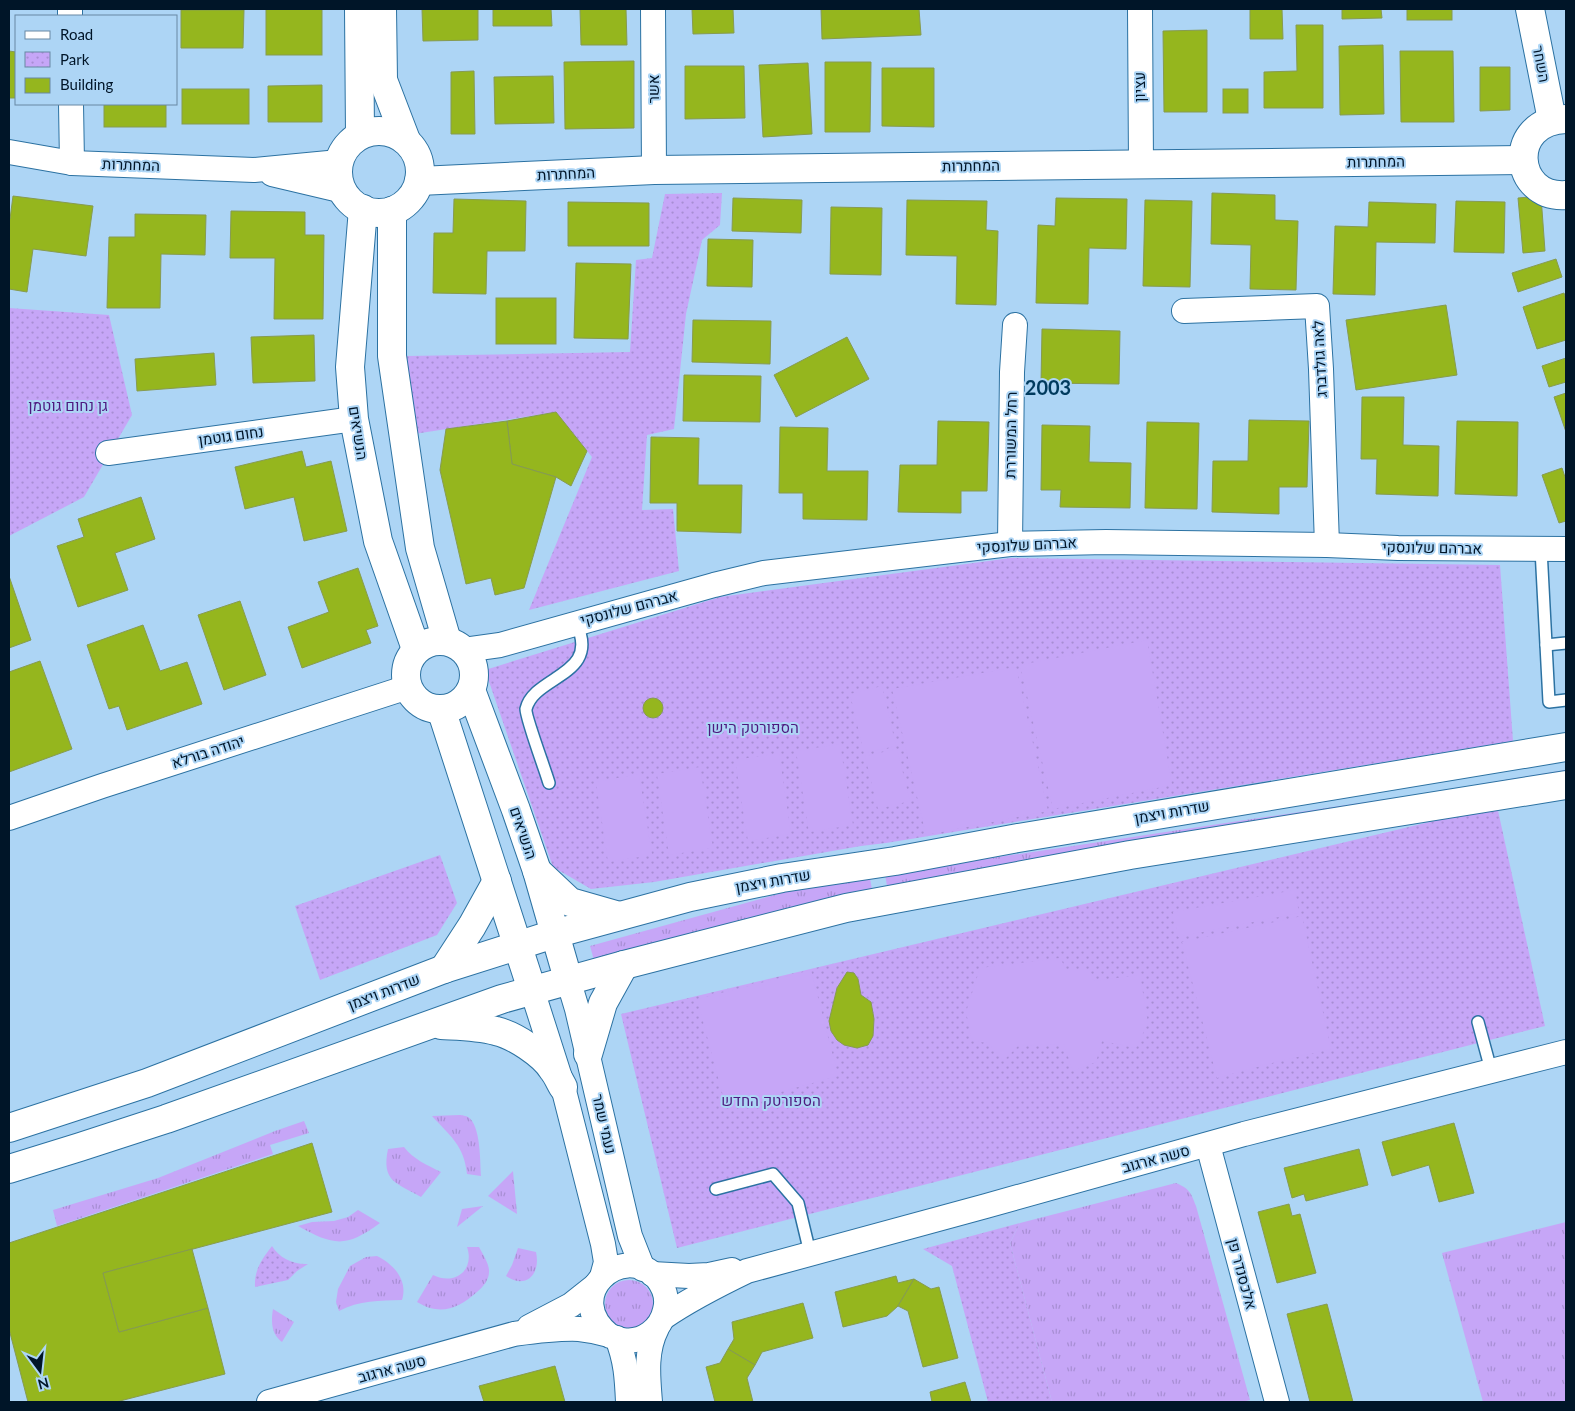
<svg xmlns="http://www.w3.org/2000/svg" width="1575" height="1411" viewBox="0 0 1575 1411" font-family="Lato,Heebo,sans-serif">
  <defs>
    <pattern id="grass-tufts" width="24" height="20" patternUnits="userSpaceOnUse" patternTransform="scale(1.25)"><rect width="24" height="20" fill="#c6a6f7"/><path d="M3 7l-1-3M5 7V3M7 7l1-3M15 17l-1-3M17 17v-4M19 17l1-3" fill="none" stroke="#a88ed4"/></pattern>
    <pattern id="park-dots" width="8" height="8" patternUnits="userSpaceOnUse" patternTransform="scale(1.25)"><rect width="8" height="8" fill="#c6a6f7"/><path d="M2 2h.1M6 6h.1" fill="none" stroke="#a88ed4" stroke-width="1.8" stroke-linecap="round"/></pattern>
  </defs>
  <rect width="100%" height="100%" fill="#add5f5"/>
  <g fill="url(#grass-tufts)">
    <polygon points="1566,770 1566,777 888,892 885,874 1413,795"/>
    <polygon points="870,878 872,890 595,964 590,946 789,891"/>
    <path d="M460,1115C461,1115 467,1116 468,1117C481,1125 480,1162 481,1176L467,1174C464,1145 450,1136 432,1116Z"/>
    <polygon points="304,1121 309,1133 270,1145 273,1154 57,1226 53,1210 158,1178 275,1131"/>
    <path d="M404,1147C413,1159 427,1165 441,1172L421,1197C397,1183 381,1182 388,1149Z"/>
    <polygon points="513,1171 517,1214 488,1196"/>
    <path d="M1176,1183C1190,1189 1191,1193 1196,1206L1250,1400L1242,1402H1052L1010,1243L1020,1223Z"/>
    <polygon points="483,1206 457,1227 462,1209"/>
    <path d="M358,1210L380,1223C346,1248 334,1246 298,1226L312,1222L334,1221L348,1217Z"/>
    <polygon points="1566,1222 1566,1402 1483,1402 1442,1253"/>
    <path d="M467,1247H479C482,1253 490,1265 489,1272C489,1280 483,1287 477,1292C458,1309 440,1316 417,1302L433,1275C455,1286 475,1270 467,1247Z"/>
    <path d="M518,1248L536,1252C541,1274 526,1290 506,1276L512,1265Z"/>
    <path d="M377,1256C395,1265 408,1281 402,1300C380,1301 359,1300 339,1311L336,1302L338,1289L350,1266L366,1257Z"/>
    <circle cx="629" cy="1304" r="24"/>
    <path d="M273,1309L294,1322L282,1342C271,1334 271,1321 273,1309Z"/>
  </g>
  <g fill="url(#park-dots)">
    <polygon points="722,193 720,225 702,240 686,314 674,429 647,435 642,510 673,509 679,571 529,610 592,457 556,412 414,434 407,356 630,352 636,260 652,258 665,194"/>
    <polygon points="9,308 109,315 132,415 84,497 9,536"/>
    <polygon points="1011,558 1500,565 1513,741 886,843 861,846 654,882 591,889 553,867 485,670 720,597"/>
    <polygon points="1497,806 1545,1026 677,1248 621,1014"/>
    <polygon points="440,855 457,903 437,935 320,980 295,906"/>
    <polygon points="1020,1223 1010,1243 1052,1402 988,1402 952,1266 923,1249"/>
    <path d="M272,1246C279,1258 294,1265 308,1264L297,1271L288,1280L255,1287C254,1270 262,1259 272,1246Z"/>
  </g>
  <g fill="#c6a6f7">
    <polygon points="1147,640 1172,785 1053,809 1020,665"/>
    <polygon points="1016,667 1048,811 926,835 892,689"/>
    <polygon points="882,686 896,746 864,753 850,694"/>
    <polygon points="840,744 853,825 809,832 796,751"/>
    <polygon points="897,749 910,801 878,809 865,756"/>
    <polygon points="779,753 791,834 748,841 735,760"/>
    <polygon points="700,767 713,848 669,855 657,774"/>
    <polygon points="639,774 652,855 608,862 596,782"/>
    <polygon points="1295,890 1299,913 1178,937 1173,912"/>
    <polygon points="1302,916 1331,1049 1268,1064 1217,1078 1182,942"/>
    <polygon points="1060,958 1066,969 1090,969 1093,981 1140,975 1148,1023 1136,1048 1102,1041 1096,1062 1073,1071 1064,1044 1018,1046 1003,1061 988,1043 972,1041 966,1012 980,968"/>
    <polygon points="811,970 838,1076 726,1107 697,999"/>
  </g>
  <g fill="#95b61e" stroke="#869b51">
    <rect x="266" y="9" width="56" height="46"/>
    <polygon points="422,9 478,9 478,40 423,41"/>
    <polygon points="493,9 551,9 552,26 493,26"/>
    <polygon points="580,9 626,9 627,45 581,45"/>
    <polygon points="692,9 733,9 734,33 693,34"/>
    <polygon points="821,9 919,9 921,35 822,39"/>
    <polygon points="1250,9 1282,9 1283,39 1250,39"/>
    <polygon points="1342,9 1381,9 1382,18 1342,19"/>
    <rect x="1407" y="9" width="45" height="11"/>
    <polygon points="181,10 244,10 243,48 181,48"/>
    <polygon points="1296,25 1323,25 1323,108 1264,108 1264,72 1297,71"/>
    <polygon points="1207,30 1207,112 1164,112 1163,31"/>
    <polygon points="1383,45 1384,114 1340,115 1339,46"/>
    <polygon points="9,51 16,52 16,98 9,98"/>
    <polygon points="1400,51 1453,51 1454,122 1401,122"/>
    <polygon points="634,61 634,128 565,129 564,62"/>
    <polygon points="825,62 871,62 870,132 825,132"/>
    <polygon points="808,63 812,134 763,137 759,65"/>
    <polygon points="685,66 744,66 745,118 685,119"/>
    <polygon points="1480,67 1510,67 1510,110 1480,111"/>
    <polygon points="882,68 934,68 934,127 882,126"/>
    <polygon points="474,71 475,134 451,134 451,72"/>
    <polygon points="553,76 554,123 495,124 494,77"/>
    <polygon points="322,85 322,122 268,122 268,86"/>
    <rect x="182" y="89" width="67" height="35"/>
    <rect x="1223" y="89" width="25" height="24"/>
    <rect x="104" y="104" width="62" height="23"/>
    <polygon points="1212,193 1275,195 1275,220 1298,221 1296,290 1250,289 1251,245 1211,244"/>
    <polygon points="13,196 93,206 86,256 33,249 27,292 9,289 9,219 10,219"/>
    <polygon points="1541,196 1545,251 1523,253 1518,198"/>
    <polygon points="733,198 802,200 801,233 732,231"/>
    <polygon points="1056,198 1127,199 1126,249 1089,248 1088,304 1036,303 1038,225 1055,226"/>
    <polygon points="454,199 526,201 525,251 487,251 486,294 433,293 434,233 453,233"/>
    <polygon points="907,200 987,201 986,230 998,231 996,305 956,304 957,256 906,255"/>
    <polygon points="1145,200 1192,201 1190,287 1143,286"/>
    <polygon points="1456,201 1505,202 1504,253 1454,252"/>
    <polygon points="568,202 649,203 649,246 568,246"/>
    <polygon points="1369,202 1436,204 1435,243 1376,242 1375,295 1333,294 1335,226 1368,227"/>
    <polygon points="831,207 882,208 881,275 830,274"/>
    <polygon points="231,211 305,212 305,235 324,235 323,319 274,319 275,258 230,258"/>
    <polygon points="135,214 206,215 205,255 161,254 160,308 107,308 109,237 135,237"/>
    <polygon points="708,239 753,240 752,287 707,286"/>
    <polygon points="1556,259 1562,277 1518,292 1512,273"/>
    <polygon points="576,263 631,264 628,339 574,338"/>
    <polygon points="1564,293 1566,300 1566,340 1537,349 1523,307"/>
    <rect x="496" y="298" width="60" height="46"/>
    <polygon points="1446,305 1457,375 1356,390 1346,320"/>
    <polygon points="693,320 771,321 770,364 692,362"/>
    <polygon points="1042,329 1120,331 1119,384 1041,383"/>
    <polygon points="314,335 315,381 253,383 251,337"/>
    <polygon points="847,337 869,379 796,417 774,375"/>
    <polygon points="214,353 216,385 137,391 135,359"/>
    <polygon points="1566,358 1566,382 1549,387 1542,366"/>
    <polygon points="684,375 761,376 760,422 683,421"/>
    <polygon points="1566,393 1566,432 1554,397"/>
    <polygon points="1362,397 1404,397 1403,445 1439,446 1438,496 1376,494 1377,459 1361,459"/>
    <polygon points="556,412 587,451 571,486 556,477 512,464 507,421"/>
    <polygon points="1249,420 1309,421 1307,487 1279,487 1279,514 1212,512 1213,461 1248,461"/>
    <polygon points="507,421 512,464 556,477 524,588 495,595 491,578 466,584 440,470 446,429"/>
    <polygon points="938,421 989,422 987,491 961,491 961,513 898,512 900,465 937,465"/>
    <polygon points="1457,421 1518,422 1517,496 1455,494"/>
    <polygon points="1147,422 1199,423 1197,509 1145,508"/>
    <polygon points="1042,425 1090,426 1089,462 1131,463 1130,508 1060,507 1061,490 1041,490"/>
    <polygon points="780,427 828,428 827,471 868,471 867,520 803,519 803,493 779,493"/>
    <polygon points="651,437 699,438 698,485 742,485 741,533 677,531 677,503 650,503"/>
    <polygon points="302,451 306,467 331,461 347,531 304,541 294,497 245,509 235,467"/>
    <polygon points="1562,468 1566,480 1566,521 1559,523 1542,475"/>
    <polygon points="141,497 155,539 115,553 128,590 78,607 57,546 84,537 78,519"/>
    <polygon points="358,568 378,626 366,630 371,643 302,668 288,627 329,612 318,582"/>
    <polygon points="9,576 31,640 9,648"/>
    <polygon points="240,601 266,675 224,690 198,615"/>
    <polygon points="143,625 160,671 187,662 202,704 127,730 119,706 109,709 87,645"/>
    <polygon points="40,661 72,749 9,772 9,672"/>
    <circle cx="653" cy="708" r="10"/>
    <polygon points="847,972 854,973 858,979 861,995 871,1002 874,1019 873,1036 868,1045 857,1048 844,1045 837,1040 831,1031 829,1021 837,988"/>
    <polygon points="1454,1123 1474,1193 1439,1202 1429,1165 1392,1176 1382,1142"/>
    <polygon points="312,1143 332,1212 103,1273 119,1332 208,1308 225,1374 116,1402 28,1402 9,1329 9,1243"/>
    <polygon points="1359,1149 1368,1185 1306,1201 1304,1194 1292,1198 1284,1168"/>
    <polygon points="1289,1204 1292,1216 1300,1214 1316,1273 1277,1283 1258,1212"/>
    <polygon points="192,1249 208,1308 119,1332 103,1273"/>
    <polygon points="896,1276 898,1283 914,1279 898,1306 887,1316 843,1327 835,1292"/>
    <polygon points="914,1279 931,1289 939,1287 958,1358 923,1367 908,1311 898,1306"/>
    <polygon points="803,1303 813,1338 762,1352 755,1365 728,1349 734,1339 732,1322"/>
    <polygon points="1327,1304 1353,1402 1310,1402 1287,1314"/>
    <polygon points="728,1349 755,1365 747,1378 753,1402 715,1402 706,1367 720,1363"/>
    <polygon points="555,1366 565,1402 484,1402 479,1386"/>
    <polygon points="965,1382 971,1402 932,1402 930,1392"/>
  </g>
  <g fill="none" stroke-linecap="round" stroke-linejoin="round">
    <defs>
      <g id="service">
        <polyline points="1541,549 1549,702 1566,700"/>
        <polyline points="1546,645 1566,643"/>
        <path d="M549,783C546,772 525,716 526,709C534,675 602,676 576,623"/>
        <polyline points="1478,1022 1491,1070"/>
        <polyline points="716,1189 773,1174 798,1203 810,1253"/>
      </g>
      <g id="minor">
        <polyline points="70,9 70,16"/>
        <polyline points="653,9 654,170"/>
        <polyline points="1140,9 1141,165"/>
        <polyline points="71,104 72,163"/>
        <polyline points="9,152 72,163 254,170 339,162"/>
        <polyline points="272,174 344,191"/>
        <polyline points="1184,311 1317,306 1321,369 1327,545"/>
        <polyline points="108,453 354,419"/>
        <polyline points="1010,544 1012,372 1015,325"/>
        <polyline points="464,650 500,645 714,585 764,573 1010,544 1106,542 1327,545 1398,548 1566,549"/>
        <polyline points="9,818 102,786 408,687"/>
        <polyline points="568,979 577,1009 630,1236 643,1269"/>
        <polyline points="532,990 563,1087 603,1244 606,1262 602,1277"/>
        <polyline points="1208,1145 1277,1402"/>
        <polyline points="652,1274 689,1276 709,1275 732,1270"/>
        <path d="M664,1317C690,1299 718,1285 747,1271L986,1206L1244,1134L1566,1052"/>
        <polyline points="529,1327 571,1305 595,1286"/>
        <path d="M617,1338C626,1360 627,1379 628,1402"/>
        <path d="M269,1402L514,1334C536,1331 557,1328 579,1329C589,1330 599,1332 609,1335C613,1337 618,1340 623,1340C643,1343 661,1329 665,1310C668,1299 664,1287 657,1278C622,1240 560,1296 610,1336"/>
        <path d="M650,1402C648,1377 645,1351 657,1328"/>
      </g>
      <g id="tertiary">
        <polyline points="359,9 360,135"/>
        <polyline points="382,9 383,80 406,140"/>
        <polyline points="1530,9 1552,120"/>
        <path d="M1566,119C1506,121 1513,199 1566,195"/>
        <circle cx="379" cy="172" r="41"/>
        <polyline points="419,181 654,170 1523,160"/>
        <polyline points="363,209 350,367 354,419 378,541 416,649"/>
        <polyline points="392,211 392,356 420,548 447,641"/>
        <circle cx="440" cy="675" r="34"/>
        <polyline points="471,690 516,810 537,871 568,979"/>
        <polyline points="441,709 532,990"/>
      </g>
      <g id="secondary">
        <polyline points="537,871 570,902 619,916"/>
        <polyline points="444,969 472,926 497,881"/>
        <path d="M441,1025C459,1026 478,1026 496,1031C514,1035 543,1054 553,1070C557,1075 560,1082 563,1087"/>
        <polyline points="588,1054 603,1003 624,965"/>
        <polyline points="9,1128 147,1083 444,969 554,934 690,897 782,878 895,861 1018,838 1566,747"/>
        <polyline points="9,1169 80,1147 166,1119 502,999 624,965 846,908 1130,855 1566,785"/>
      </g>
    </defs>
    <use href="#service" stroke="#2c72a2" stroke-width="14"/>
    <use href="#minor" stroke="#2c72a2" stroke-width="26"/>
    <use href="#tertiary" stroke="#2c72a2" stroke-width="30"/>
    <use href="#secondary" stroke="#2c72a2" stroke-width="30"/>
    <use href="#service" stroke="#fff" stroke-width="11"/>
    <use href="#minor" stroke="#fff" stroke-width="24"/>
    <use href="#tertiary" stroke="#fff" stroke-width="28"/>
    <use href="#secondary" stroke="#fff" stroke-width="28"/>
  </g>
  <g text-anchor="middle" stroke-width="4" stroke-linejoin="round" paint-order="stroke">
    <g font-size="15" fill="#001528" stroke="#add5f5">
      <text transform="translate(1541 64) rotate(79)" y="5">השחר</text>
      <text transform="translate(1140 87) rotate(-90)" y="5">עציון</text>
      <text transform="translate(654 89) rotate(-90)" y="5">אשר</text>
      <text transform="translate(1376 162) rotate(-1)" y="5">המחתרות</text>
      <text transform="translate(131 165) rotate(2)" y="5">המחתרות</text>
      <text transform="translate(971 166) rotate(-1)" y="5">המחתרות</text>
      <text transform="translate(566 174) rotate(-3)" y="5">המחתרות</text>
      <text transform="translate(1320 359) rotate(-93)" y="5">לאה גולדברג</text>
      <text transform="translate(358 433) rotate(81)" y="5">הנשיאים</text>
      <text transform="translate(1011 435) rotate(-89)" y="5">רחל המשוררת</text>
      <text transform="translate(231 436) rotate(-8)" y="5">נחום גוטמן</text>
      <text transform="translate(1027 545) rotate(-3)" y="5">אברהם שלונסקי</text>
      <text transform="translate(1432 548) rotate(1)" y="5">אברהם שלונסקי</text>
      <text transform="translate(629 608) rotate(-15)" y="5">אברהם שלונסקי</text>
      <text transform="translate(208 752) rotate(-18)" y="5">יהודה בורלא</text>
      <text transform="translate(1172 812) rotate(-10)" y="5">שדרות ויצמן</text>
      <text transform="translate(523 833) rotate(71)" y="5">הנשיאים</text>
      <text transform="translate(773 881) rotate(-10)" y="5">שדרות ויצמן</text>
      <text transform="translate(384 992) rotate(-21)" y="5">שדרות ויצמן</text>
      <text transform="translate(604 1124) rotate(77)" y="5">נעמי שמר</text>
      <text transform="translate(1156 1159) rotate(-15)" y="5">סשה ארגוב</text>
      <text transform="translate(1242 1274) rotate(75)" y="5">אלכסנדר פן</text>
      <text transform="translate(392 1369) rotate(-15)" y="5">סשה ארגוב</text>
    </g>
    <g font-size="15" fill="#4e197f" stroke="#add5f5">
      <text x="68" y="411">גן נחום גוטמן</text>
      <text x="753" y="733">הספורטק הישן</text>
      <text x="771" y="1106">הספורטק החדש</text>
    </g>
    <g font-size="20" font-weight="bold" fill="#003b5e" stroke="#add5f5">
      <text x="1048" y="395">2003</text>
    </g>
  </g>
  <rect width="1575" height="1411" fill="none" stroke="#001528" stroke-width="20"/>
  <rect x="15" y="15" width="162" height="90" fill="#add5f5" stroke="#6888a3"/>
  <rect x="25" y="31" width="25" height="8" fill="#ffffff" stroke="#6888a3"/>
  <text x="60" y="40" font-size="15" fill="#001528">Road</text>
  <rect x="25" y="52" width="25" height="15" fill="url(#park-dots)" stroke="#6888a3"/>
  <text x="60" y="65" font-size="15" fill="#001528">Park</text>
  <rect x="25" y="78" width="25" height="15" fill="#95b61e" stroke="#6888a3"/>
  <text x="60" y="90" font-size="15" fill="#001528">Building</text>
  <g transform="translate(40 1371) rotate(165)" stroke="#add5f5" stroke-width="4" paint-order="stroke">
  <path d="M0-4L9 19L0 12L-9 19Z" fill="#001528"/>
  <text y="-8" font-size="14" font-weight="bold" text-anchor="middle" fill="#001528">N</text>
  </g>
</svg>
